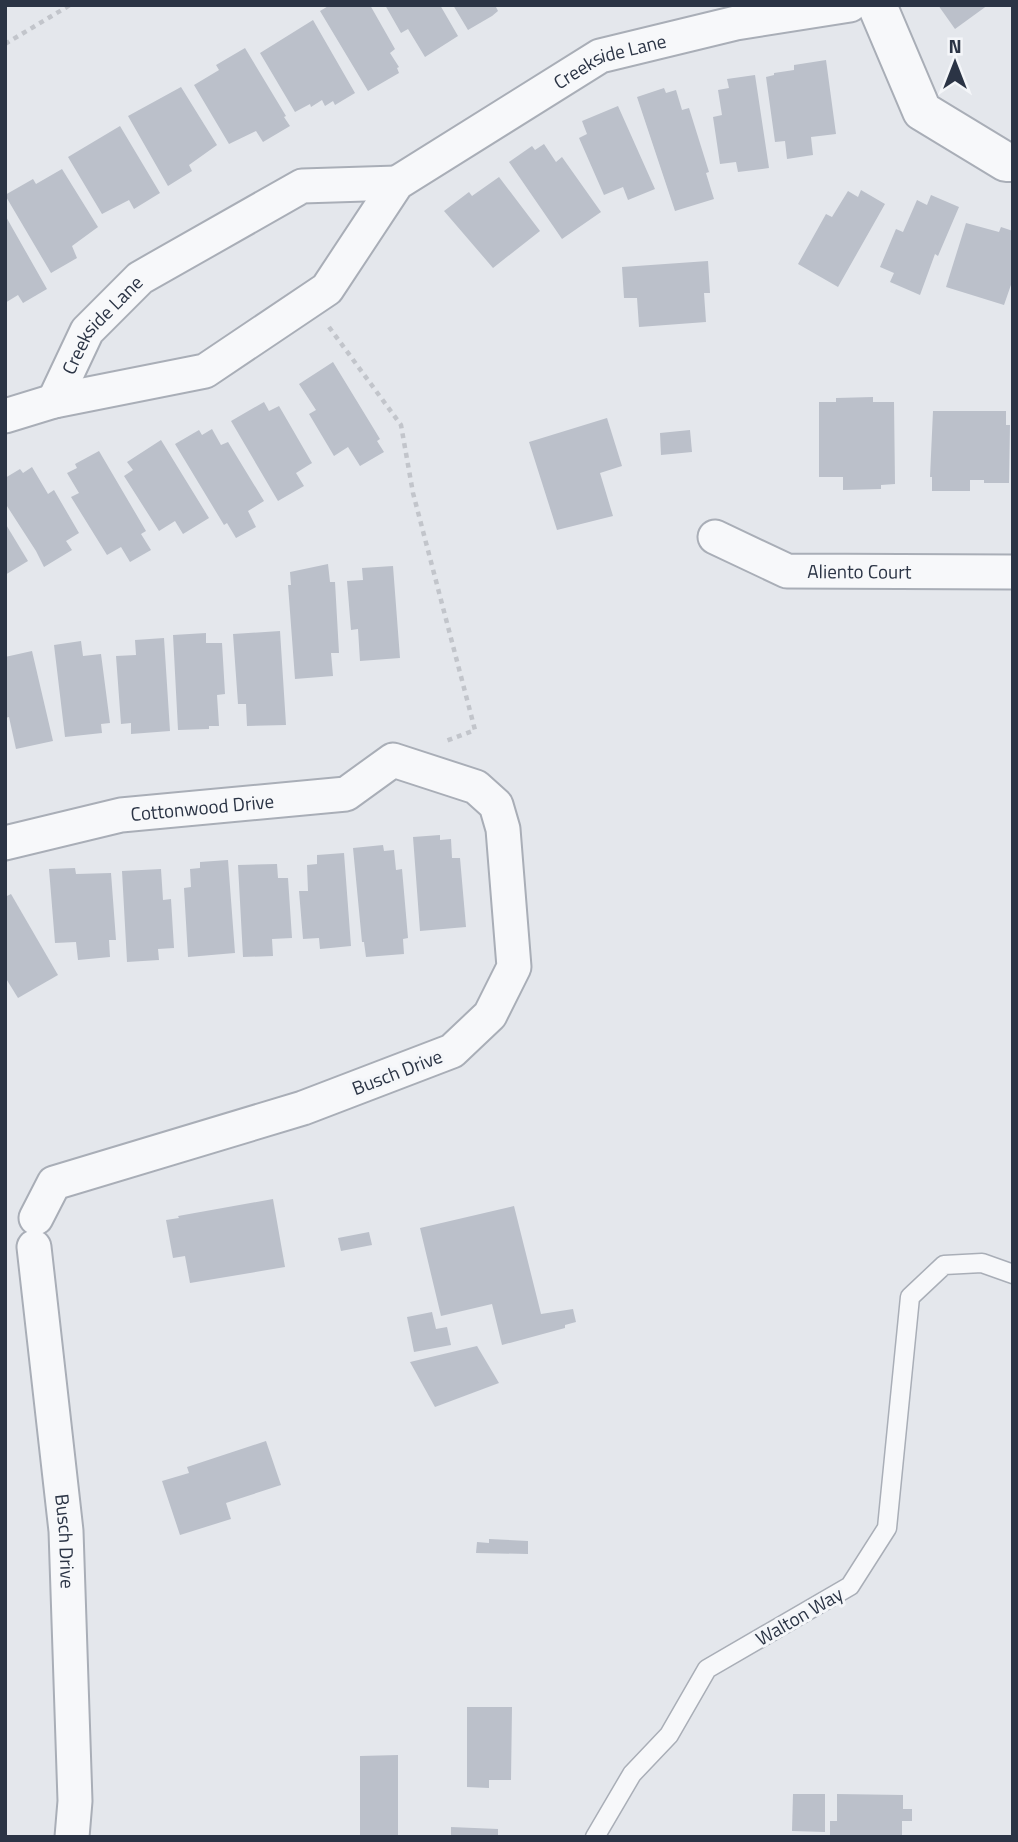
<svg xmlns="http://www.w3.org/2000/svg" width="1018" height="1842" viewBox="0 0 1018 1842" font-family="'Titillium Web',sans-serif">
  <rect width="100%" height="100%" fill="#e4e7ec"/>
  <g fill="#bbc0ca">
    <polygon points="330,5 370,5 395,49 390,53 399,67 397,68 399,73 368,91 320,11"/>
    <polygon points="385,5 440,5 458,36 425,57 408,29 401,33"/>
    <polygon points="453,5 499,5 496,7 498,11 492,16 468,30"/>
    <polygon points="938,5 988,5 955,29"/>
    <polygon points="313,20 355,93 335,105 333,101 325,106 322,100 311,107 310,104 295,112 260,53"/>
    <polygon points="245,48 286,116 284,117 290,126 263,142 256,131 229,144 194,85 219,70 216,65"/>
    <polygon points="826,60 836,134 811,137 813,155 787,159 785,141 775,142 766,77 774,75 774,73 794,70 794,65"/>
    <polygon points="755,75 769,168 738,172 736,162 720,164 713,117 722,115 718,90 729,88 727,79"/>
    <polygon points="181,87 217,145 189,165 192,171 168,186 128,116"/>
    <polygon points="664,88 666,93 676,90 682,110 689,108 709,172 706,173 714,199 675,211 637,97"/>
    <polygon points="618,106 655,189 628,200 623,187 604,195 579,138 587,134 582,121"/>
    <polygon points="120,126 160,193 134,209 129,200 102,214 68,157"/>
    <polygon points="544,144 556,162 562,157 601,212 562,239 509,162 532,146 535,150"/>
    <polygon points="62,169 98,227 72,246 77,258 51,273 5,195 33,179 36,184"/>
    <polygon points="499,177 540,231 493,268 444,211 469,192 472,196"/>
    <polygon points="861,190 885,204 838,287 798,264 826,214 832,217 848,191 858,197"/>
    <polygon points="931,195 959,207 938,256 935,254 920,295 890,282 894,273 880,267 896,229 903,232 917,200 927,205"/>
    <polygon points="5,215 47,289 23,303 18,295 5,303"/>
    <polygon points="966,223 999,232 1001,227 1013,231 1013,279 1004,305 946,287"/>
    <polygon points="708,261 710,293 704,293 706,322 639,327 637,298 624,298 622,267"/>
    <polygon points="333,362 380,439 377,441 384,452 360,466 348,447 334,456 309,414 316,410 299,384"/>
    <polygon points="873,397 873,402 894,402 895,484 881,485 881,489 843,490 843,477 819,477 819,402 836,402 836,398"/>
    <polygon points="264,402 269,411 279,406 312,463 296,473 304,486 278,501 231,421"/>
    <polygon points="933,411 1006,411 1006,425 1010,425 1009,483 984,483 984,480 970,480 970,491 932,491 932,477 930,477"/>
    <polygon points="607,418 622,466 600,473 613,516 557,530 529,442"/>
    <polygon points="212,429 221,445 228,442 264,501 248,511 256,527 236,538 227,523 224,525 175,444 199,430 202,435"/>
    <polygon points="690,430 692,452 661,455 660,433"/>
    <polygon points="161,440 209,518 183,534 175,521 159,531 124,476 133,470 127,462"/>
    <polygon points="99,451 146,531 141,534 151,550 130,562 121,547 107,555 71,497 79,493 67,473 77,468 75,464"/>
    <polygon points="32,467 48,494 54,490 79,533 66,541 72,550 44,567 36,551 5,503 5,478 20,469 23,473"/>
    <polygon points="5,523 28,561 5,575"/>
    <polygon points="328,564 330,582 335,582 339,653 331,653 333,676 295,679 288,585 291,585 290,572"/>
    <polygon points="393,566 400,658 360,661 358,629 351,630 347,581 363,580 362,568"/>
    <polygon points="280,631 286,725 247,726 246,704 238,704 233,634"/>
    <polygon points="206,633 206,643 222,643 225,694 217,695 219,726 209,726 209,729 178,730 173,635"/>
    <polygon points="164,638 170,731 131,734 131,723 121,724 116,656 136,655 135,640"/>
    <polygon points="81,641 83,656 101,654 110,723 101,724 102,733 65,737 54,645"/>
    <polygon points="32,651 53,741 16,749 9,717 5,718 5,657"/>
    <polygon points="440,835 440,840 451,839 452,858 460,858 466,927 420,931 413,837"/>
    <polygon points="383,845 384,851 394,850 396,870 402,869 408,938 403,939 404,954 366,957 364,942 362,942 353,848"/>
    <polygon points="344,853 351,946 320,949 319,938 303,939 299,891 308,891 307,865 317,864 317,855"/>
    <polygon points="228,860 235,953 188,957 184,888 191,887 190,869 200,868 200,862"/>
    <polygon points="277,864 278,878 288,878 292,938 272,939 273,956 243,957 238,865"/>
    <polygon points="75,868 76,874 111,873 116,940 109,940 110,957 78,960 76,942 55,943 49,869"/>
    <polygon points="161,869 163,900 171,899 174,948 158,949 159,960 127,962 122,871"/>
    <polygon points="11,894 58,975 18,998 5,977 5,897"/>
    <polygon points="273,1199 285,1267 190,1283 185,1256 173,1258 166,1220 179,1218 178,1216"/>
    <polygon points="514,1206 541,1314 573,1309 576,1322 565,1325 565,1328 502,1345 492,1304 441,1316 420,1228"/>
    <polygon points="369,1232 372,1245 341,1251 338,1238"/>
    <polygon points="432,1312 436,1329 447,1327 451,1345 414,1352 407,1317"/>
    <polygon points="477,1346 499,1383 435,1407 410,1362"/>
    <polygon points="266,1441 281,1485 226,1503 231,1519 180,1535 162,1481 189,1473 187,1467"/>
    <polygon points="489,1539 528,1541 528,1554 476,1553 477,1542 489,1543"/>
    <polygon points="467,1707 512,1707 511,1780 489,1780 489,1788 467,1787"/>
    <polygon points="398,1755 398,1837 360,1837 360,1756"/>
    <polygon points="793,1794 825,1794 825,1832 792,1831"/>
    <polygon points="837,1794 903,1795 903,1809 912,1809 912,1821 902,1821 902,1837 830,1837 830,1821 837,1821"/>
    <polygon points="451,1827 498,1829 498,1837 451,1837"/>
  </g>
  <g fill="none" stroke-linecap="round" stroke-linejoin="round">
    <defs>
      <polyline id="service" points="595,1837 632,1774 669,1735 707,1669 850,1586 887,1528 910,1297 944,1265 982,1263 1013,1274"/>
      <g id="minor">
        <path id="s1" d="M54,401L87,331L140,278L302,186L397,183"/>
        <path id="s2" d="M5,416L54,401L205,371L327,289L397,183L600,56L736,23L850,5"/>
        <path id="s3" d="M715,537L787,571L1013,572"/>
        <path id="s4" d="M5,843L121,815L346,794L393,760L476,787L496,805L503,829L514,967L490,1015L452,1051L303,1108L54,1183L36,1218"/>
        <path id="s5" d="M34,1247L66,1531L75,1801L72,1837"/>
      </g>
      <polyline id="tertiary" points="877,5 922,111 1006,162 1013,162"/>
    </defs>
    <use href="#service" stroke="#a9aeb7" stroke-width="21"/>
    <use href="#minor" stroke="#a9aeb7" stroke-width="37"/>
    <use href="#tertiary" stroke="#a9aeb7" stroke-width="42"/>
    <g stroke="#c2c5cb" stroke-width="4.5" stroke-dasharray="5 5" stroke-linecap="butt">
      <polyline points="5,44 70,5"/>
      <polyline points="329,327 401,425 413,493 475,730 446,741"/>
    </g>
    <use href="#service" stroke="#f7f8fa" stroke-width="18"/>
    <use href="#minor" stroke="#f7f8fa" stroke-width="33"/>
    <use href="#tertiary" stroke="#f7f8fa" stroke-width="38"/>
  </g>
  <g text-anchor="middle" stroke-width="6" stroke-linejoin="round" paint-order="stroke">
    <g font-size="19" fill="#2b3445" stroke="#f4f6f9">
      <text dy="7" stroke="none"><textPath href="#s2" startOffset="726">Creekside Lane</textPath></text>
      <text dy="7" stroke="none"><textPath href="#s1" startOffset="91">Creekside Lane</textPath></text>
      <text dy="7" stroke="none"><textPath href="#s3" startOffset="152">Aliento Court</textPath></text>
      <text dy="7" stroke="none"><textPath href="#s4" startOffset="201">Cottonwood Drive</textPath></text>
      <text transform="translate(397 1072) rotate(-21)" y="7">Busch Drive</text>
      <text dy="7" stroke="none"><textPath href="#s5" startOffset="296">Busch Drive</textPath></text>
      <text transform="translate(799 1616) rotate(-30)" y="7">Walton Way</text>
    </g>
  </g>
  <rect width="1018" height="1842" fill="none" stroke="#2b3445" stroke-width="14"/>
  <g transform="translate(955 63)" stroke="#f4f6f9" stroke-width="5" paint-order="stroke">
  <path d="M0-5L12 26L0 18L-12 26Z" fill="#2b3445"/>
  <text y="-10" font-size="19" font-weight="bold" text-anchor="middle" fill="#2b3445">N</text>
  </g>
</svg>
